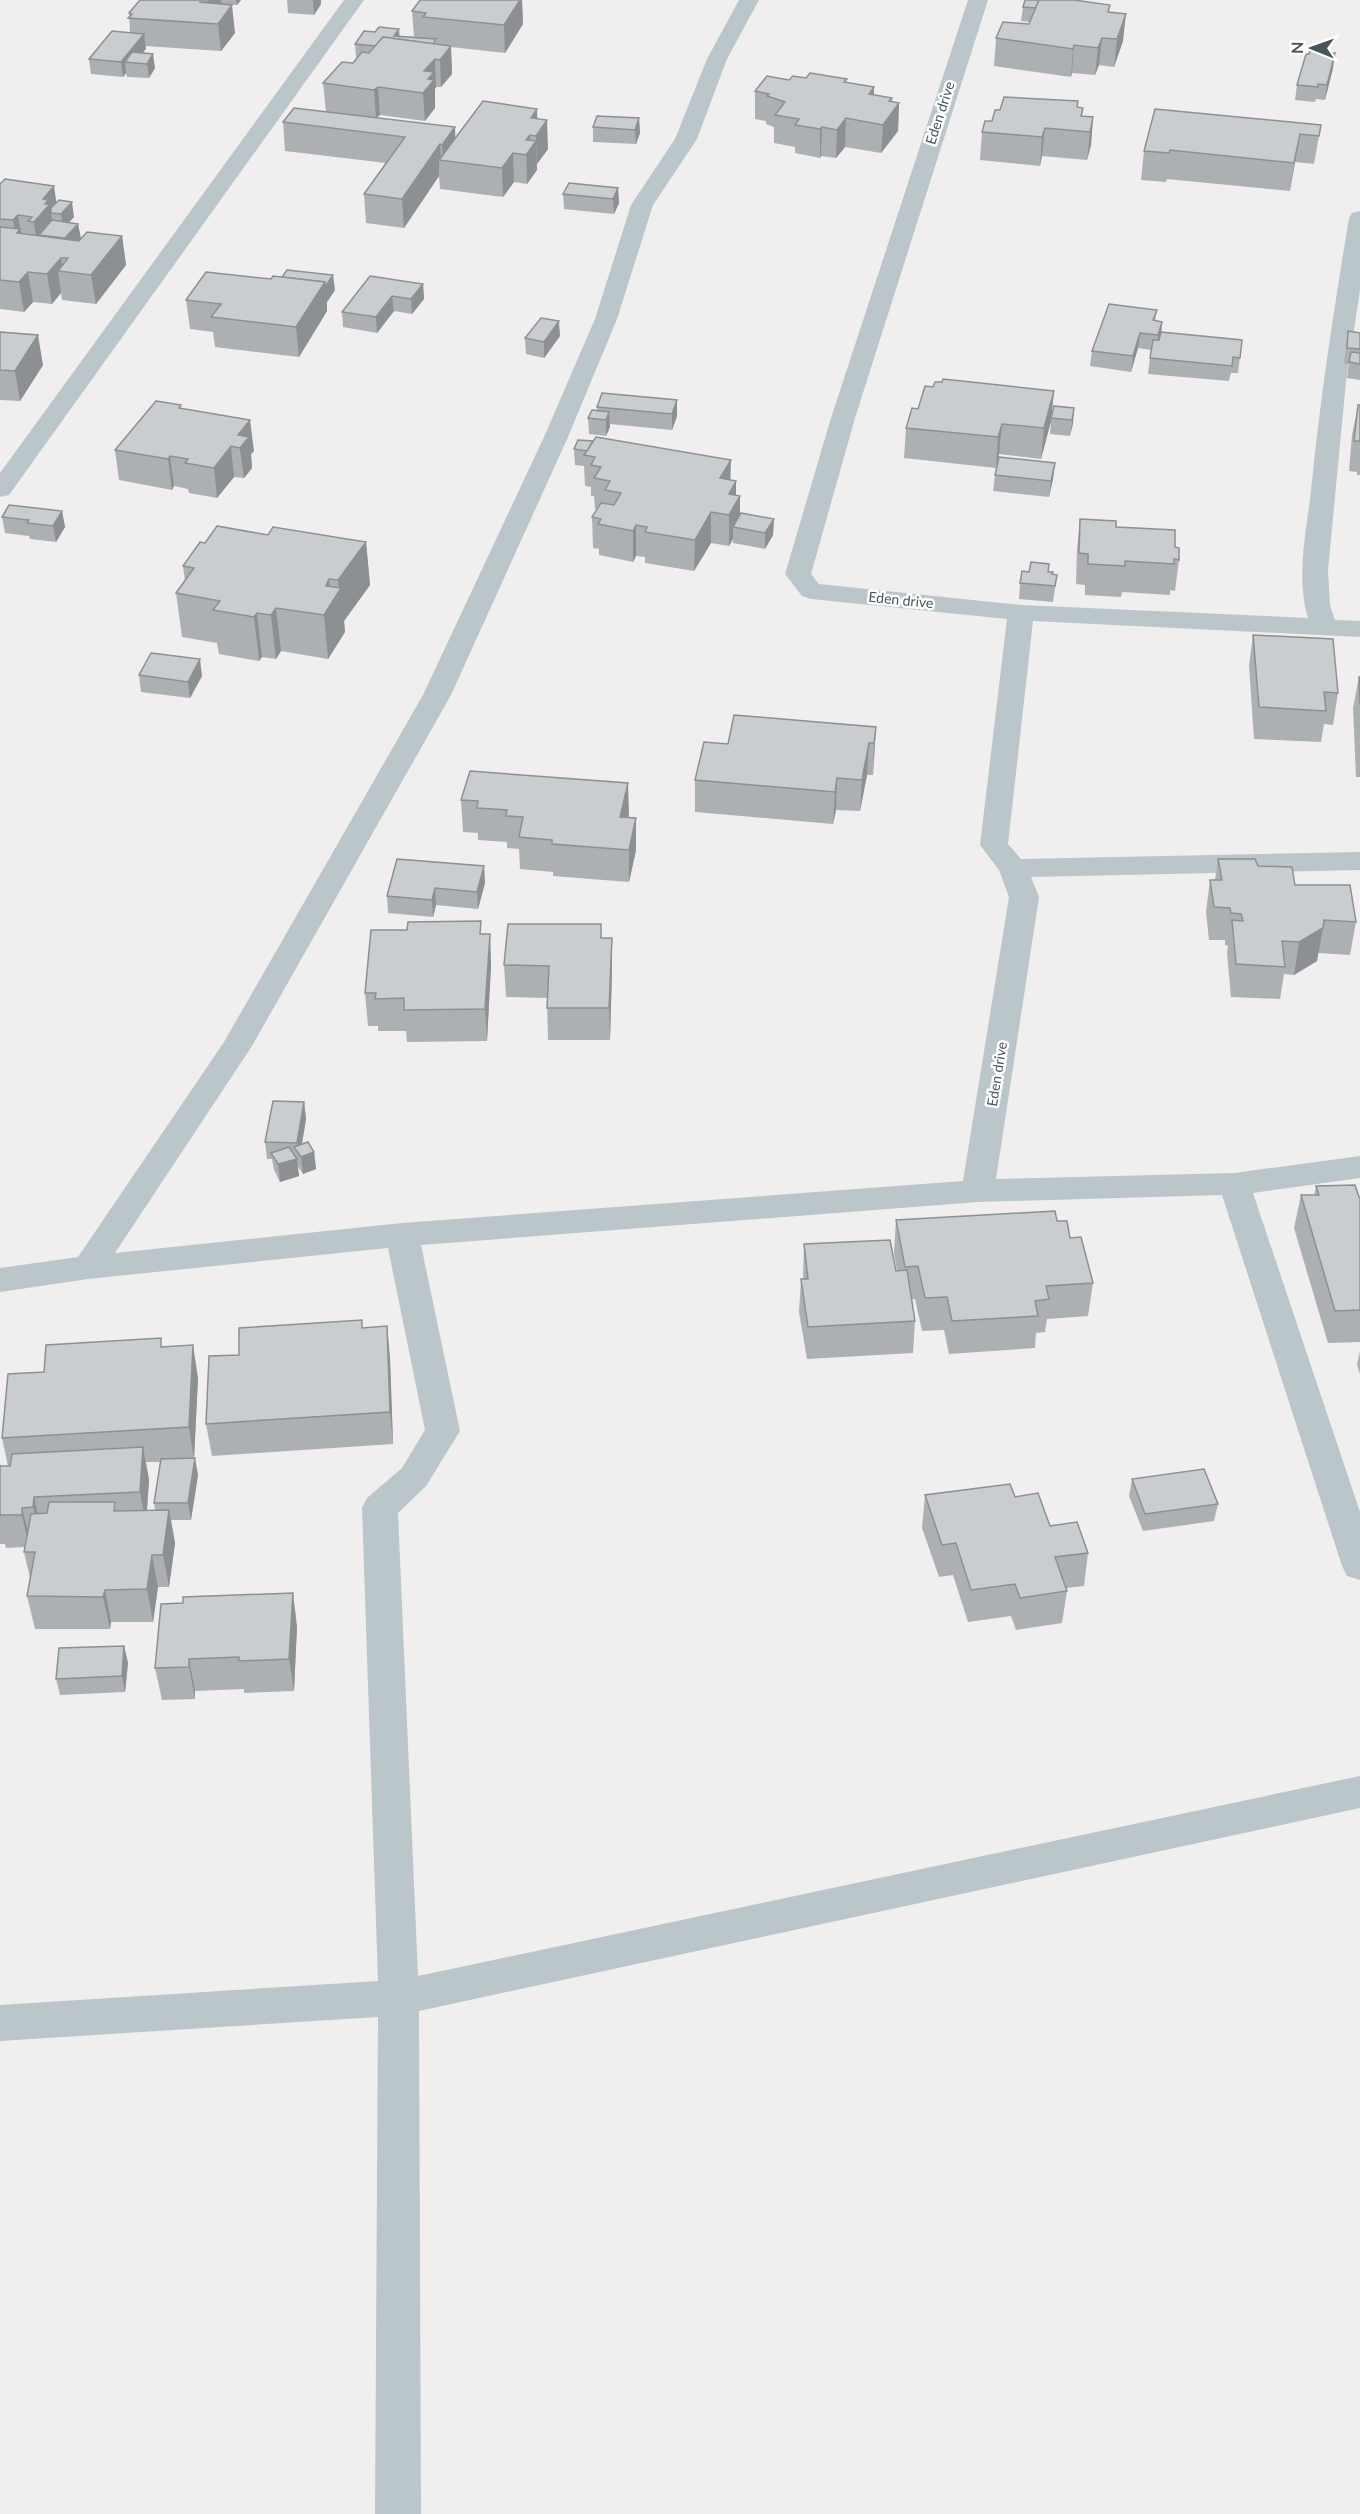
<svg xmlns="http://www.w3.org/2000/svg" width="1360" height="2514" viewBox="0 0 1360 2514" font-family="Lato,sans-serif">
  <rect width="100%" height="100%" fill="#f1eeef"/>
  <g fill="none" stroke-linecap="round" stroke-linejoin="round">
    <g fill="#bbc6ca" fill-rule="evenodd">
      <polygon points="344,0 364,0 9,495 0,497 0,473"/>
      <path d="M739,0H759L727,59L697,139L653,205L617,319L568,437L451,695L252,1046L115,1253L402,1223L963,1181L1009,897L999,870L980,845L1007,619L811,599L802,596L785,574L831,418L968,0H988L855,418L811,574L819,584L1021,605L1308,618C1296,578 1306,532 1311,491C1320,399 1334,309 1349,218L1352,213L1360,211V290L1346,382L1328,570L1330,605L1335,620L1360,621V637L1033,621L1008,844L1021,859L1360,852V870L1031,877L1039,897L996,1179L1234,1173L1360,1156V1178L1253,1193L1360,1512V1580L1347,1576L1342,1566L1222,1195L978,1202L421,1245L460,1431L426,1486L398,1513L418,1976L1360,1776V1808L419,2011L421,2514H375L378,2017L0,2041V2005L378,1981L362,1508L367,1498L402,1468L425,1430L388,1248L88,1279L0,1292V1268L78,1257L224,1042L423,695L544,437L595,319L631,205L675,139L707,59Z"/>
    </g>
  </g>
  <g fill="#adb0b3" fill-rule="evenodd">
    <polygon points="140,0 241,0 237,5 222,4 235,33 221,51 145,46 146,49 142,53 155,68 149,78 127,77 126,73 123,77 91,74 89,59 130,33 129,13"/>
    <polygon points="287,0 321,0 321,4 314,15 288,13"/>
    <polygon points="420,0 522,0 523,24 505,53 451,47 452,74 441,87 436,87 435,89 435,108 425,121 380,115 376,118 455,138 538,119 548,149 537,164 537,170 527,184 514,182 503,197 440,189 439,176 404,228 366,223 364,194 386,163 285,151 283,122 326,112 323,83 353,63 356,58 355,44 399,36 414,37 412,11"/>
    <polygon points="1023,7 1110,12 1123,41 1114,67 1099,65 1095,75 1072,73 1071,77 994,66 996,38 1029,24 1030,22 1021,21"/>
    <polygon points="1333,68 1325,100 1316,99 1315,102 1295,100 1297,85"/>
    <polygon points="806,78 846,83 874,87 874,95 892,98 892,102 899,103 898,131 881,153 845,147 836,158 821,156 820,158 795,153 795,147 774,143 774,127 766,124 766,121 755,119 755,91 789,80"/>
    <polygon points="1078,101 1078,107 1083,108 1082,116 1093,117 1091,145 1087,160 1042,156 1040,166 980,160 982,132 992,121 1000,110"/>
    <polygon points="639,118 640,133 636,144 593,142 593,127"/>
    <polygon points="1321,125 1314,164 1295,162 1290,191 1167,179 1166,182 1141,180 1144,151"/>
    <polygon points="0,184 57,202 74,217 69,222 78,224 81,239 79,241 122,236 126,265 96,304 62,300 61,293 52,304 33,302 24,312 0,309"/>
    <polygon points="618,188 619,203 614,214 564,209 563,194"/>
    <polygon points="423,284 424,299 412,314 394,311 377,333 343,327 342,312"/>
    <polygon points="335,290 327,302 327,311 299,357 215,347 213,332 190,329 186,300"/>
    <polygon points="1157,310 1155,321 1162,322 1161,332 1242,340 1238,373 1231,373 1229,381 1148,374 1151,350 1138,348 1131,372 1090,366 1092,351"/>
    <polygon points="1348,331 1360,333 1360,380 1347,378 1349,364 1344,364"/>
    <polygon points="0,332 43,365 20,401 0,400"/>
    <polygon points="560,336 544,358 526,354 525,338"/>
    <polygon points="933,387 1054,391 1051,418 1074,408 1070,436 1050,434 1051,421 1041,459 999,454 996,468 904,458 906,428"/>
    <polygon points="602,393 677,416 672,430 610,424 610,427 606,436 589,434 588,418 597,410 597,407"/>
    <polygon points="1358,405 1360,405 1360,475 1357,475 1357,472 1349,471 1352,435"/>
    <polygon points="181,408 254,451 251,454 252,468 244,478 234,477 217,498 189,493 188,489 174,486 172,490 119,480 115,450"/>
    <polygon points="578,440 730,480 736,496 740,514 774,519 773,535 765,549 733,543 733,539 729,546 711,543 694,571 645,563 645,557 636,556 633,562 599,555 599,549 593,548 592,517 597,509 595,509 594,496 591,496 591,487 585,486 584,466 575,465 574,449"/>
    <polygon points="1055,463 1053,479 1049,497 993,491 995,475"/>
    <polygon points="62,511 65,527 56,542 30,539 29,536 5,533 2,517"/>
    <polygon points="1080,519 1116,527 1175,547 1179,560 1175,591 1170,590 1170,595 1122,592 1121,597 1085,595 1085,585 1076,584 1077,549"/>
    <polygon points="268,535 366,542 370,585 344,621 345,632 328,659 281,651 276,659 262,657 259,661 219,654 217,643 182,637 176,593 185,581 183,566 205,543"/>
    <polygon points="1049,564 1049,572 1053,574 1057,575 1053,602 1019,599 1020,583 1029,572"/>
    <polygon points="1253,635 1338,693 1333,725 1324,724 1321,742 1254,739 1249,666"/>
    <polygon points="139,675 202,676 190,698 141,692"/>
    <polygon points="1359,677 1360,677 1360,777 1356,777 1353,708"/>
    <polygon points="876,727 873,775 867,775 860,811 836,810 833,824 695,812 695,780 728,744"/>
    <polygon points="628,783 628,818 636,818 636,850 629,882 553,876 553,872 520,869 519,849 507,848 507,842 478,840 478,833 463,832 461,800"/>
    <polygon points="1218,859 1258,866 1295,885 1356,922 1350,955 1318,953 1317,961 1294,975 1284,974 1280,999 1231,997 1227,953 1228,946 1225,945 1225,940 1209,940 1206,912 1210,880 1215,880"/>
    <polygon points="484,866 485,883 478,909 436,905 433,917 388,913 387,896"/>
    <polygon points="482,934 490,934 491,966 487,1041 407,1042 406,1031 378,1031 378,1026 368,1026 365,993"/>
    <polygon points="601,938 612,938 612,970 610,1040 548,1040 547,998 506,997 504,965"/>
    <polygon points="304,1102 306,1119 302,1144 314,1152 316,1169 303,1174 297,1165 299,1176 280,1182 274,1170 272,1159 267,1159 265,1142"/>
    <polygon points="1316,1186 1360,1197 1360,1342 1328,1343 1294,1228 1301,1195 1314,1195"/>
    <polygon points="896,1220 1057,1221 1070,1238 1093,1283 1088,1316 1047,1319 1045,1332 1036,1333 1035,1348 949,1354 944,1330 922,1331 915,1299 912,1299 915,1321 913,1353 807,1359 799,1312 801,1279 803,1279 804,1244 897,1271 894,1253"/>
    <polygon points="387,1326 390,1359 393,1444 212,1456 206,1424 239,1355 363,1328"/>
    <path d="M163,1347L198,1378L194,1458L198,1475L191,1520H171L175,1543L169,1587H158L153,1622H111L110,1629H35L27,1596L30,1578L24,1552L25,1547L6,1548L5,1544H0V1463L1,1466H8L2,1438L44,1372ZM146,1462H160L154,1503L155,1510H147L149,1480Z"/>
    <polygon points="1360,1351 1360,1374 1357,1365"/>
    <polygon points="1132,1479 1218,1504 1214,1521 1143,1531 1129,1496"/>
    <polygon points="925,1495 1015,1497 1050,1526 1088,1553 1084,1586 1066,1588 1067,1591 1062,1623 1016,1630 1011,1616 968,1622 953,1575 939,1577 922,1528"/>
    <polygon points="297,1626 294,1691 244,1693 244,1689 195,1691 195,1699 162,1700 155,1668"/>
    <polygon points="124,1646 128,1663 125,1692 60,1695 56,1679"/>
  </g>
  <g fill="#8d9092">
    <polygon points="210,0 221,0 222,10 211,23 209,2"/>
    <polygon points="236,0 241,0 237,5"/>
    <polygon points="313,0 321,0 321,4 314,15"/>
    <polygon points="520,0 522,0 523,24 505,53 504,25"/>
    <polygon points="232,5 235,33 221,51 218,24"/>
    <polygon points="1126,14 1123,41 1114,67 1117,39"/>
    <polygon points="399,29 400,43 394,36"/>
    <polygon points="144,34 146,49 134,63 125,62 126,73 123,77 121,62"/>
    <polygon points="1102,38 1099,65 1095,75 1098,48"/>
    <polygon points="1074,45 1072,73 1071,77 1073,49"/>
    <polygon points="451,46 452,74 441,87 440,60"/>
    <polygon points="1335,53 1333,68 1325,100 1327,85"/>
    <polygon points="153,54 155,68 149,78 147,64"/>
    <polygon points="435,59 436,87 435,89 435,108 425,121 423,93 424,71"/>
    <polygon points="378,87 380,115 376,118 374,90"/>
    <polygon points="874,87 873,115 869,94"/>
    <polygon points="892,98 891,113 899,103 898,131 881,153 883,125 889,101"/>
    <polygon points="537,109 538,132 547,120 548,149 537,164 536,136 531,118"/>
    <polygon points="1093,117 1091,145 1087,160 1090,132"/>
    <polygon points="639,118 640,133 636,144 635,130"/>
    <polygon points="846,118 845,147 836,158 837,130"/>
    <polygon points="455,127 456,156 443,161 442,145"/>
    <polygon points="822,127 821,156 820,158 820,129"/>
    <polygon points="1045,128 1042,156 1040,166 1042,137"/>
    <polygon points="1300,134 1295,162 1290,191 1294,163"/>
    <polygon points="530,135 530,149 536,141 537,170 527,184 526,140"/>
    <polygon points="440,144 441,160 439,160 439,176 404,228 402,199"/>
    <polygon points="513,153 514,182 503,197 502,168"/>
    <polygon points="54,186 58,214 51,213 55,233 39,235 41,248 38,251 34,222 43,199"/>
    <polygon points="618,188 619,203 614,214 613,199"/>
    <polygon points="72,202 74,217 63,229 61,214"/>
    <polygon points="18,215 25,259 17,249 13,220"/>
    <polygon points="78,224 81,239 67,254 65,238"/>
    <polygon points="122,236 126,265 96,304 91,275"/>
    <polygon points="61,258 63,271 58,271 61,293 52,304 47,274"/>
    <polygon points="28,272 33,302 24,312 19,282"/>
    <polygon points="333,275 335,290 327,302 327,311 299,357 296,327 325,282"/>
    <polygon points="423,284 424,299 412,314 411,299"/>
    <polygon points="392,296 394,311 377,333 376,317"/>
    <polygon points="559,321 560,336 544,358 544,342"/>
    <polygon points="1162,322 1161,337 1156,351 1158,335"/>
    <polygon points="1140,333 1138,348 1131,372 1133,356"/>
    <polygon points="38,335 43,365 20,401 15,371"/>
    <polygon points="1054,391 1051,421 1041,459 1044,428"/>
    <polygon points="677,400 677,416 672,430 672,414"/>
    <polygon points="1074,408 1073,424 1070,436 1072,420"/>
    <polygon points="609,412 610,427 606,436 606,420"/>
    <polygon points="250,420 254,451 251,454 252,468 244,478 238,435"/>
    <polygon points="1002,424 999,454 996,468 998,437"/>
    <polygon points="231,446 234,477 217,498 214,468"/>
    <polygon points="170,456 174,486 172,490 168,459"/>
    <polygon points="731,460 730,491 720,478"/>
    <polygon points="1055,463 1053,479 1049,497 1051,481"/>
    <polygon points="736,481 736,504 740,496 740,527 733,527 733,539 729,546 729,494"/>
    <polygon points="62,511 65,527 56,542 53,526"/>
    <polygon points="711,512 711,543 694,571 695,540"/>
    <polygon points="774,519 773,535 765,549 765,533"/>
    <polygon points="636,525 636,556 633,562 633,531"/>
    <polygon points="366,542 370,585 344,621 345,632 328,659 324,615 326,586 329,579 331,603 339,591 338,580"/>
    <polygon points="276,608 281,651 276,659 271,615"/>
    <polygon points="257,613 262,657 259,661 254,617"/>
    <polygon points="200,659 202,676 190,698 188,682"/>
    <polygon points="876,727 873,775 874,743"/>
    <polygon points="869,743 867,775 860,811 862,780"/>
    <polygon points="837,778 836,810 833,824 835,792"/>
    <polygon points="628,783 629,815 620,849 620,817"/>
    <polygon points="636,818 636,850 629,882 629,850"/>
    <polygon points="484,866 485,883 478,909 477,892"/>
    <polygon points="435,888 436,905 433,917 432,900"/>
    <polygon points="1323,928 1317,961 1294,975 1299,942"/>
    <polygon points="490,934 491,966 487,1041 485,1009"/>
    <polygon points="612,938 612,970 610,1040 609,1008"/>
    <polygon points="304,1102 306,1119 300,1155 298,1152 297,1143"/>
    <polygon points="314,1152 316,1169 303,1174 301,1157"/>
    <polygon points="297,1159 299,1176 280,1182 278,1164"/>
    <polygon points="387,1326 390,1359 393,1444 390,1412"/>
    <polygon points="193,1345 198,1378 194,1460 189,1427"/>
    <polygon points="143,1447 149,1480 146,1524 140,1492"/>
    <polygon points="195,1458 198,1475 191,1520 188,1503"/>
    <polygon points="34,1497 41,1529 40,1539 33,1507"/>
    <polygon points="22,1508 30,1540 29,1547 22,1515"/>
    <polygon points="169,1510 175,1543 169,1587 163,1555"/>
    <polygon points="152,1555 158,1587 153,1622 147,1589"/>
    <polygon points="105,1590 111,1622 110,1629 103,1597"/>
    <polygon points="293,1593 297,1626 294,1691 289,1659"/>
    <polygon points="124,1646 128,1663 125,1692 122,1676"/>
    <polygon points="189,1659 195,1691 195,1699 189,1667"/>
  </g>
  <g fill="#c9cdd0" stroke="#8d9092" stroke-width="1.5">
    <polygon points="140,0 210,0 209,2 199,2 232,5 218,24 128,18 132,14 129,13"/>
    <polygon points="420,0 520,0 504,25 423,17 426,13 412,11"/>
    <polygon points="1025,0 1039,0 1036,8 1023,7"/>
    <polygon points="1039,0 1074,0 1110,5 1108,12 1126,14 1117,39 1102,38 1098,48 1074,45 1073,49 996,38 1003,22 1029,24"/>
    <polygon points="379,27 399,29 394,36 436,39 433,44 383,37 376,46 355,44 364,31 375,32"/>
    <polygon points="112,31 144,34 121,62 89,59"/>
    <polygon points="383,37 451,46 440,60 435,59 424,71 434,72 428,79 434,80 423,93 378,87 374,90 323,83 342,62 353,63 362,52 369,53"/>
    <polygon points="1310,51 1335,53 1327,85 1318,84 1318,87 1297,85 1306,54 1309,54"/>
    <polygon points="132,52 153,54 147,64 125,62"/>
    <polygon points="810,73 847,79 844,82 874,87 869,94 892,98 889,101 899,103 883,125 846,118 837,130 822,127 820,129 795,125 799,119 775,115 785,102 767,96 769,94 755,91 767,76 789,80 793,76 806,78"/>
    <polygon points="1004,97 1078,101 1077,107 1083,108 1081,116 1093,117 1090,132 1045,128 1042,137 982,132 985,121 992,121 995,110 1000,110"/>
    <polygon points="483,101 537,109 531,118 547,120 536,136 530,135 526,140 536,141 526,155 513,153 502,168 439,160"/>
    <polygon points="294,108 455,127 442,145 440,144 402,199 364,194 405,137 283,122"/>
    <polygon points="1155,109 1321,125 1319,136 1300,134 1294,163 1170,150 1169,153 1144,151"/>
    <polygon points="597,116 639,118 635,130 593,127"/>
    <polygon points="5,179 54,186 43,199 48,200 45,204 50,204 34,222 28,221 32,217 18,215 13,220 0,219 0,184"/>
    <polygon points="569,183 618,188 613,199 563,194"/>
    <polygon points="59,200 72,202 61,214 51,213 51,208"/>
    <polygon points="52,220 78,224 65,238 39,235"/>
    <polygon points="0,227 20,229 17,233 79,241 87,232 122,236 91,275 58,271 68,258 61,258 47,274 28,272 19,282 0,280"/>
    <polygon points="287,270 333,275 325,287 325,282 282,277"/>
    <polygon points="206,272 271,279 273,276 325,282 296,327 211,317 221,304 186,300"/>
    <polygon points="370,276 423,284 411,299 392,296 376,317 342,312"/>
    <polygon points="1109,304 1157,310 1153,320 1162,322 1158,335 1140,333 1133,356 1092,351"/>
    <polygon points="541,318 559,321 544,342 525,338"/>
    <polygon points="1348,331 1360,333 1360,349 1347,348"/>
    <polygon points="0,332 38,335 15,371 0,370"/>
    <polygon points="1161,332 1242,340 1240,358 1233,357 1232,366 1150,358 1153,340 1159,340"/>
    <polygon points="1351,352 1360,353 1360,364 1349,362"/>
    <polygon points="943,379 1054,391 1044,428 1002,424 998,437 906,428 912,408 918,409 925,386 933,387 935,382 942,382"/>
    <polygon points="602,393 677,400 672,414 597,407"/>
    <polygon points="156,401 181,405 179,408 250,420 238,435 249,437 240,448 231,446 214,468 185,463 188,459 170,456 168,459 115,450"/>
    <polygon points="1358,405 1360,405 1360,441 1354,441"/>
    <polygon points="1054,406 1074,408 1072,420 1051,418"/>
    <polygon points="592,410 609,412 606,420 588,418"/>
    <polygon points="596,437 731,460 720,478 736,481 729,494 740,496 729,515 711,512 695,540 645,532 647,527 636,525 633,531 598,524 601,519 592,517 601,503 614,505 621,493 605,490 610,481 594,478 601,467 591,465 595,457 584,455"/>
    <polygon points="578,440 593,441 587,451 574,449"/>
    <polygon points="999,457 1055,463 1051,481 995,475"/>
    <polygon points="9,505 62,511 53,526 27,523 29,520 2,517"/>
    <polygon points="741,513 774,519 765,533 733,527"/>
    <polygon points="1080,519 1116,521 1116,527 1175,530 1175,547 1179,548 1179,560 1174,559 1174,564 1125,561 1125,566 1088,564 1088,554 1079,553"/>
    <polygon points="217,526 268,535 273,527 366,542 338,580 329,579 326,586 341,588 324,615 276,608 271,615 257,613 254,617 213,610 220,601 176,593 194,568 183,566 200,542 205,543"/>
    <polygon points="1031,562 1049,564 1048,572 1053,572 1052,574 1057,575 1055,586 1020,583 1022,571 1029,572"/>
    <polygon points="1253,635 1333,639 1338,693 1324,692 1326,711 1259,707"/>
    <polygon points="151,653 200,659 188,682 139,675"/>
    <polygon points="1359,677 1360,677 1360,704"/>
    <polygon points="734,715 876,727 874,743 869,743 862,780 837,778 835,792 695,780 704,742 728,744"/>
    <polygon points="470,771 628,783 620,817 636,818 629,850 552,844 552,840 519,837 523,817 506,816 507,810 477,808 478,801 461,800"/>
    <polygon points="397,859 484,866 477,892 435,888 432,900 387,896"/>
    <polygon points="1218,859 1255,859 1258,866 1292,867 1295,885 1350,885 1356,922 1324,920 1323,928 1299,942 1282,941 1285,967 1236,964 1232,920 1243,921 1241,914 1231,913 1230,908 1214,907 1210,880 1222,880"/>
    <polygon points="481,921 480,934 490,934 485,1009 404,1010 404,998 375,999 376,993 365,993 371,930 407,930 408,922"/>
    <polygon points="508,924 601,924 601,938 612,938 609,1008 547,1008 549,966 504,965"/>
    <polygon points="273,1101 304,1102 297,1143 265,1142"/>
    <polygon points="308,1142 314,1152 301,1157 294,1147"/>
    <polygon points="289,1147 297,1159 278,1164 271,1153"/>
    <polygon points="1355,1185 1359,1197 1360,1197 1360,1310 1335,1311 1301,1195 1319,1195 1316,1186"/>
    <polygon points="1055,1211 1057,1221 1067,1221 1070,1238 1081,1237 1093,1283 1046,1286 1049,1299 1035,1301 1038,1316 952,1321 947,1297 925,1298 918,1266 905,1267 896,1220"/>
    <polygon points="890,1240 896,1271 907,1270 915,1321 808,1327 801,1279 808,1279 804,1244"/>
    <polygon points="362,1320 362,1328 387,1326 390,1412 206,1424 209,1356 239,1355 239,1328"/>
    <polygon points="161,1338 161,1347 193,1345 189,1427 2,1438 8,1374 44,1372 46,1345"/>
    <polygon points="143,1447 140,1492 34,1497 33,1507 22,1508 22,1515 0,1515 0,1466 10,1466 12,1454"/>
    <polygon points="195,1458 188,1503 154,1503 161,1459"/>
    <polygon points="1204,1469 1218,1504 1145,1514 1132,1479"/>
    <polygon points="1010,1484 1015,1497 1038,1493 1050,1526 1077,1522 1088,1553 1055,1557 1067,1591 1020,1598 1015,1584 971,1590 956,1543 942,1545 925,1495"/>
    <polygon points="49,1502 115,1502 114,1511 169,1510 163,1555 152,1555 147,1589 105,1590 103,1597 27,1596 35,1552 24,1552 31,1514 47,1513"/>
    <polygon points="293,1593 289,1659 239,1661 239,1657 189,1659 189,1667 155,1668 161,1604 183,1603 183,1597"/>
    <polygon points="124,1646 122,1676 56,1679 59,1648"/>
  </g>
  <g text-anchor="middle" stroke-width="5" stroke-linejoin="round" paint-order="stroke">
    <g font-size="14" fill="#48565a" stroke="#fff">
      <text transform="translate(940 113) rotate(-72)" y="5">Eden drive</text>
      <text transform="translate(901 600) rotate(6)" y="5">Eden drive</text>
      <text transform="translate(997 1074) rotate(-81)" y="5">Eden drive</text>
    </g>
  </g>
  <g transform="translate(1312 48) rotate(271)" stroke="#ffffff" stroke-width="4.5" paint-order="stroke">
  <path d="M0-4.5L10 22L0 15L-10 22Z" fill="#48565a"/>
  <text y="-9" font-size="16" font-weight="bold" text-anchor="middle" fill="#48565a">N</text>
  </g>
</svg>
